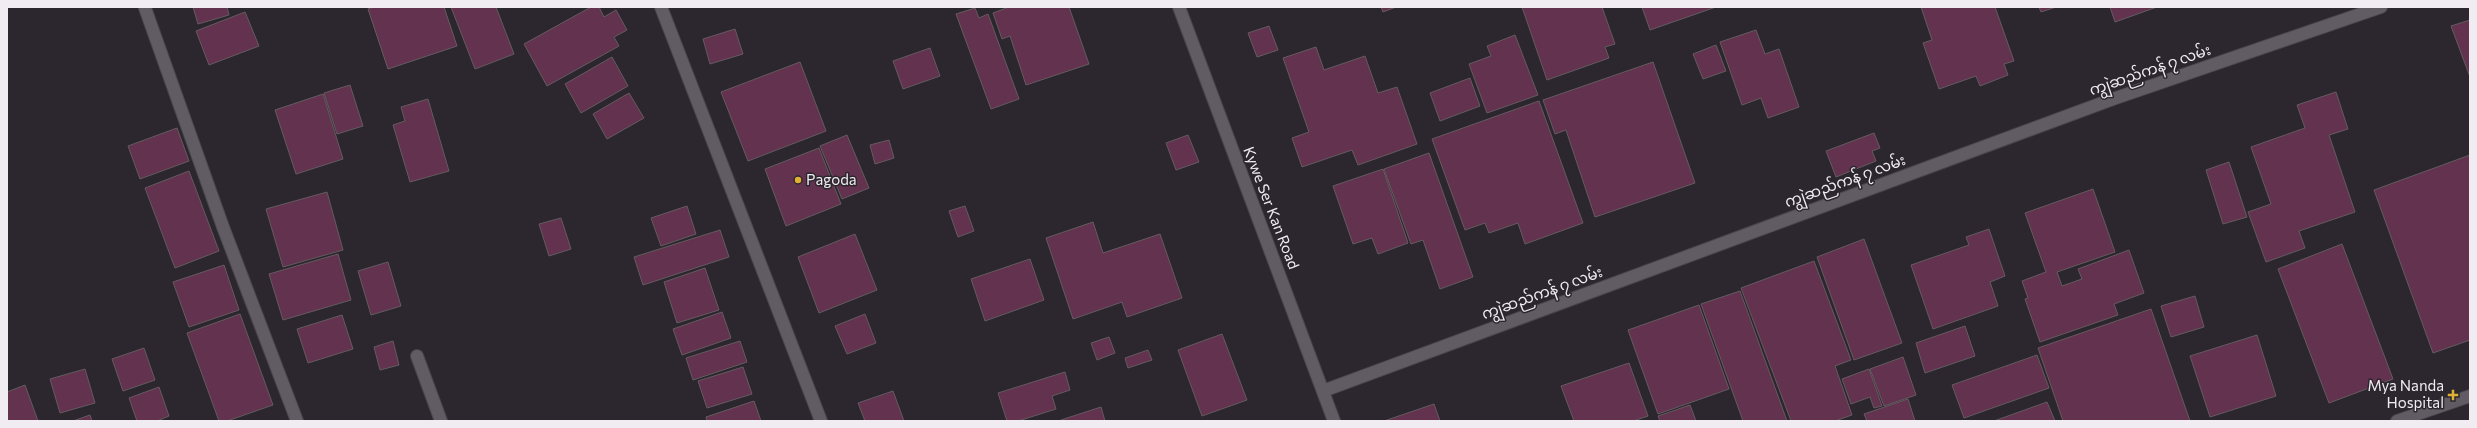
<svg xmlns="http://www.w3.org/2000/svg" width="2477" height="428" viewBox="0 0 2477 428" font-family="Commissioner,'Noto Sans Myanmar',sans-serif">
  <rect width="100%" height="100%" fill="#2c272e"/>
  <g fill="#62324f" stroke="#645b60">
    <polygon points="193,7 227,7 229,15 198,24"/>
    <polygon points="374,7 444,7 457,46 388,69 368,9"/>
    <polygon points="451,7 496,7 514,54 475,69"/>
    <polygon points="591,7 599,7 604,17 616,10 627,30 614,37 619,46 547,86 524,44"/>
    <polygon points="1009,7 1069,7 1089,64 1026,85 1010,36 1002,39 993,13"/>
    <polygon points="1381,7 1396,7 1383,12"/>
    <polygon points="1522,7 1602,7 1615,44 1605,47 1609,58 1547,80"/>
    <polygon points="1642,7 1716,7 1650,30"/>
    <polygon points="1921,7 1995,7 2014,61 2004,64 2008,75 1980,86 1976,76 1939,89 1923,43 1932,40"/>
    <polygon points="2039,7 2056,7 2041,12"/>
    <polygon points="2110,7 2157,7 2115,22"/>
    <polygon points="975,8 979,18 988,14 1019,99 991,109 956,14"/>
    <polygon points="245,12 259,46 209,65 196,31"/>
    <polygon points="2470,20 2470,77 2451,26"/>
    <polygon points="1269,26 1278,50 1257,57 1248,33"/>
    <polygon points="735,29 743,54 710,64 703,39"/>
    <polygon points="1756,30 1765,54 1779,49 1799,107 1768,118 1761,98 1742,105 1720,42"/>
    <polygon points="1515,35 1538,95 1487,113 1469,64 1491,56 1487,46"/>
    <polygon points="1716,45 1726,71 1703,79 1693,54"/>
    <polygon points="1316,47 1324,70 1365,56 1378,93 1397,87 1417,144 1358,165 1352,150 1302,167 1292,138 1309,132 1283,58"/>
    <polygon points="930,48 940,76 903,89 893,61"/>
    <polygon points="612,57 628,86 581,113 565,84"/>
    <polygon points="800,62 826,131 748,161 721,92"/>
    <polygon points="1653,62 1695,183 1595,217 1566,130 1555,134 1543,100"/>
    <polygon points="1470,78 1480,106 1440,121 1430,93"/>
    <polygon points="350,85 363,126 337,134 324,93"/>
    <polygon points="2336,92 2348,129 2329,135 2355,212 2299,231 2305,248 2266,262 2248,212 2271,204 2251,147 2305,128 2297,105"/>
    <polygon points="629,93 644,118 607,139 593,114"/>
    <polygon points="323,94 343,159 296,174 275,110"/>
    <polygon points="428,99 449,171 410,182 393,125 405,121 401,107"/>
    <polygon points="1539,101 1583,223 1525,244 1518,223 1489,233 1485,223 1465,230 1432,139"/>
    <polygon points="177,128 189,161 140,179 128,146"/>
    <polygon points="1874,133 1880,148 1872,151 1876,161 1836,177 1826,151"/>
    <polygon points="847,135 869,188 842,199 820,146"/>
    <polygon points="1188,135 1199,162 1176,170 1166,143"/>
    <polygon points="889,140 894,158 875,164 870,145"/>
    <polygon points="819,148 841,204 786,226 765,169"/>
    <polygon points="1429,153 1473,277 1440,289 1423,240 1411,244 1384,169"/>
    <polygon points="2470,155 2470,340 2433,353 2374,190"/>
    <polygon points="2229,162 2247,217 2223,224 2206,170"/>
    <polygon points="1383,169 1408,243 1378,254 1372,238 1353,244 1333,186"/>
    <polygon points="189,171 219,251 175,268 145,188"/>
    <polygon points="2093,189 2115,252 2057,272 2062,286 2082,279 2078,269 2129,250 2144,293 2114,304 2118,315 2040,342 2025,299 2028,298 2022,281 2046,272 2025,213"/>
    <polygon points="327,192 343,250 283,267 266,209"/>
    <polygon points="687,206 696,234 661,246 651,218"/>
    <polygon points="965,206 974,231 958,237 949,211"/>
    <polygon points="561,218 571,249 549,256 539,224"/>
    <polygon points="1093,222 1103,253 1160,234 1182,298 1127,317 1122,302 1073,319 1046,238"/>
    <polygon points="1989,229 2005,276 1990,282 1998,306 1933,329 1911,265 1969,245 1966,237"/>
    <polygon points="720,230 729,257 643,285 634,257"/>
    <polygon points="855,234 877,290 819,313 798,257"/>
    <polygon points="1864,239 1902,343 1854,360 1817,257"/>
    <polygon points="2342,244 2393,379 2329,403 2278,269"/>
    <polygon points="338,254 351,300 283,320 269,274"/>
    <polygon points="1030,259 1044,300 985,321 971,279"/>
    <polygon points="1814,261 1851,360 1835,366 1852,415 1835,421 1791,421 1741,288"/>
    <polygon points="388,262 401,306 371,315 358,271"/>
    <polygon points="224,265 239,310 189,327 173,282"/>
    <polygon points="705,268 719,310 677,323 664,282"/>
    <polygon points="1740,291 1787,421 1743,421 1701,304"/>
    <polygon points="2195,296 2204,327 2171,337 2161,306"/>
    <polygon points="1699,305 1729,389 1658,414 1628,330"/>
    <polygon points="2151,309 2190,421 2063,421 2038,348"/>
    <polygon points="722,312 731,338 682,355 673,329"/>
    <polygon points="240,314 273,405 227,421 219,421 187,333"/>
    <polygon points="865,314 876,343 847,354 835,326"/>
    <polygon points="342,315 353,349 308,363 297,329"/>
    <polygon points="1965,326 1975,356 1925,373 1916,343"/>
    <polygon points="1222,334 1247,400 1202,416 1178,350"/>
    <polygon points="2257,335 2276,396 2210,417 2190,356"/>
    <polygon points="1109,337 1115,353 1097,360 1091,343"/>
    <polygon points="393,341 399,365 380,370 374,347"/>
    <polygon points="740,341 747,362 693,380 686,358"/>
    <polygon points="144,348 155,380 123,391 112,359"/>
    <polygon points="1148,350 1152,360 1128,368 1125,358"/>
    <polygon points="2037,355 2049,388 1964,418 1952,385"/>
    <polygon points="1903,357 1916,395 1884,406 1870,369"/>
    <polygon points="1629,363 1648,416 1633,421 1574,421 1561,386"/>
    <polygon points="743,367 752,394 707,408 698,381"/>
    <polygon points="85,369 95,403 60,413 50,379"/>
    <polygon points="1869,369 1882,406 1874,408 1870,397 1851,404 1842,379"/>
    <polygon points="1065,372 1070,390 1052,396 1056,409 1018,421 1007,421 998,393"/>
    <polygon points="25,385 38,421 7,421 7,392"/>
    <polygon points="159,387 169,416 157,421 137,421 129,398"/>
    <polygon points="893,391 904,421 865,421 858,403"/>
    <polygon points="1908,399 1915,421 1867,421 1864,414"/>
    <polygon points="754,401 761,421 707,421 706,417"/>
    <polygon points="2047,402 2055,421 1994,421"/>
    <polygon points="1434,404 1440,421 1384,421"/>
    <polygon points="1690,405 1696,421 1660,421 1658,416"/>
    <polygon points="1101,407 1105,421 1061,421 1061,420"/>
    <polygon points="90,415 92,421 73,421"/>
  </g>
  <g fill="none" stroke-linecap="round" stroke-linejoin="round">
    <defs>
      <g id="street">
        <polyline points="661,7 821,421"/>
        <polyline points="1179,7 1334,421"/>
        <polyline points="145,8 223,227 297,421"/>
        <polyline points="417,356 441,421"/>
        <polyline points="1323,391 2113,99 2381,7"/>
        <polyline points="2397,421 2470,396"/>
      </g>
    </defs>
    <use href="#street" stroke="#49454b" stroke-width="14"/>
    <use href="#street" stroke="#615b63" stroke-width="12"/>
  </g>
  <g fill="#dfb034" stroke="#2c272e" stroke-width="1.5">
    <circle cx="798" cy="180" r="4"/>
    <path d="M2451 389h4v4h4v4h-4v4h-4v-4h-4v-4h4z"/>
  </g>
  <g text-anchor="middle" stroke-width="3" stroke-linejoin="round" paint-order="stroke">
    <g font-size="15" fill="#f0ecf1" stroke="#2c272e">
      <text transform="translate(2150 70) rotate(-19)" y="5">ကျွဲဆည်ကန် ၇ လမ်း</text>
      <text transform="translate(1845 181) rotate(-20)" y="5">ကျွဲဆည်ကန် ၇ လမ်း</text>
      <text transform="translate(1271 208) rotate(69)" y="5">Kywe Ser Kan Road</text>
      <text transform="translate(1542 293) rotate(-20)" y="5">ကျွဲဆည်ကန် ၇ လမ်း</text>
    </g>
    <g font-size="15" fill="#f0ecf1" stroke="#2c272e" text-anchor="start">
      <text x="806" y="185">Pagoda</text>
      <text x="2444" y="391" text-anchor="end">Mya Nanda<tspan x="2444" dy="17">Hospital</tspan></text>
    </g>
  </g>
  <rect width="2477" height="428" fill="none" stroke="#f0ecf1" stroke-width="16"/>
</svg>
